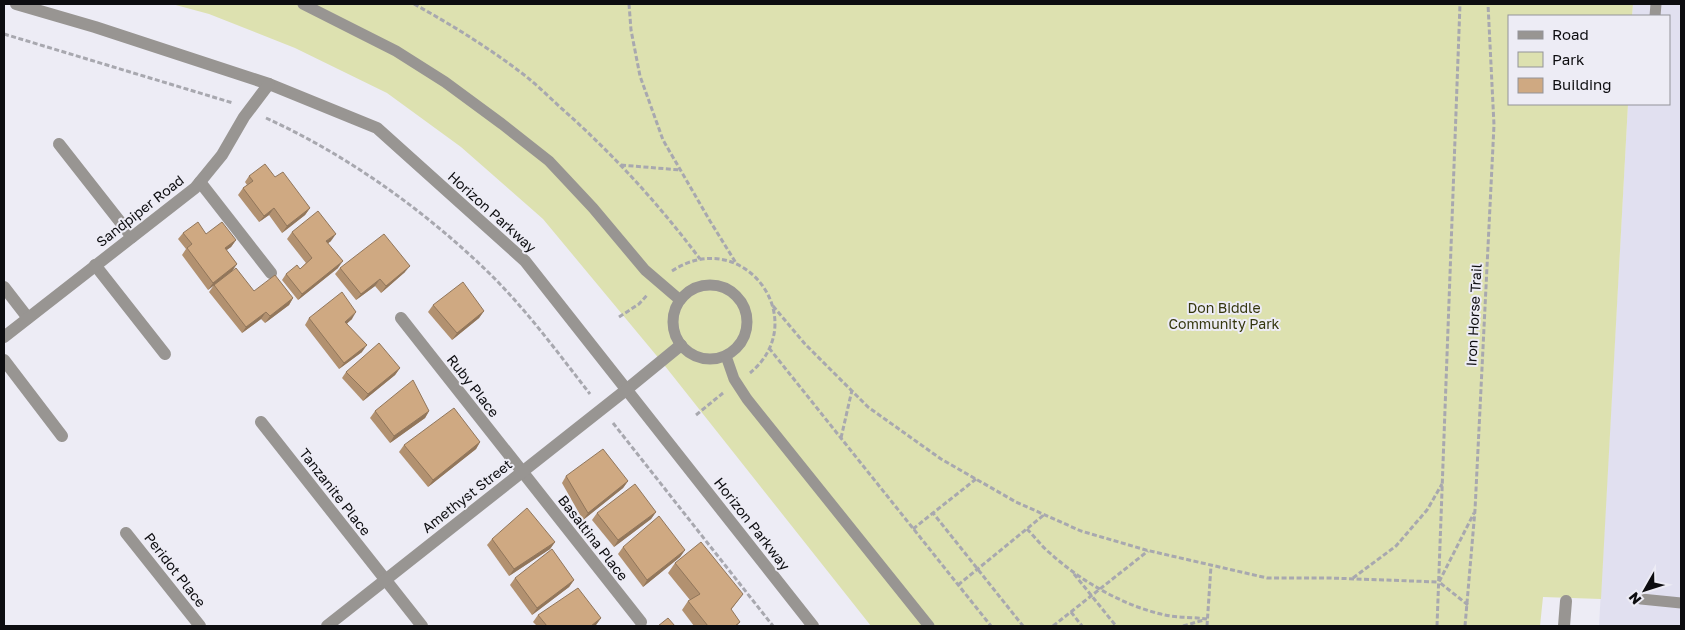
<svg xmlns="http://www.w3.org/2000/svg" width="1685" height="630" viewBox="0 0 1685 630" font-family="'Golos Text',sans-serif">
  <rect width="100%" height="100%" fill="#edecf5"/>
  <polygon fill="#e1e0f0" points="1633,4 1681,4 1681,626 1599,626 1628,104 1669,104 1669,16 1632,16"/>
  <polygon fill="#dde1b0" points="172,4 1633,4 1632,16 1509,16 1509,104 1628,104 1601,599 1543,597 1540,626 871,626 661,361 543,219 461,147 387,93 295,48 209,14"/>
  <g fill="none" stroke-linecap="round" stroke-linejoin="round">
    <g stroke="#a8a8af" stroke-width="3" stroke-dasharray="5 2.5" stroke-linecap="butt">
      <path d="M414,4C452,25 489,48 523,74C536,84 548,96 560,107C612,153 658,203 700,259"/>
      <polyline points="629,4 631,30 640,76 663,140 710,221 736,263"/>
      <polyline points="4,34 233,103"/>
      <path d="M266,118C347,155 424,210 488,272C526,309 558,353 590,394"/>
      <polyline points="621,165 680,170"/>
      <path d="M672,271C743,224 814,320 750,373"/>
      <polyline points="773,306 805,344 868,407 941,459 1016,502 1081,531 1146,550 1267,578 1330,578 1439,582"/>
      <polyline points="619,317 639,304 648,294"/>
      <polyline points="769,348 991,626"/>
      <polyline points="696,415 723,393"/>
      <polyline points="613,423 773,626"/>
      <polyline points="841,438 852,390"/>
      <polyline points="976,479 933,513 1023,626"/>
      <polyline points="913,529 933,513"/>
      <path d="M1027,529C1035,537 1042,547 1051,554C1082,582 1124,606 1165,615C1179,618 1194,617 1207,619"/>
      <polyline points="1074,574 1116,626"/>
      <polyline points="1353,578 1396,546 1427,510 1442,484"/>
      <polyline points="958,585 1045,514"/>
      <polyline points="1468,605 1439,582 1474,513"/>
      <polyline points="1071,612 1082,626"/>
      <polyline points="1053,626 1148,551"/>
      <polyline points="1183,626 1204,620"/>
      <polyline points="1207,626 1211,566"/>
      <polyline points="1437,626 1460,4"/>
      <polyline points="1465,626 1475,510 1494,125 1488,4"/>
    </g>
    <g stroke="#989592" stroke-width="11">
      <polyline points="303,4 396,51 445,82 502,124 549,161 593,208 645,270 680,300"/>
      <polyline points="1655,16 1656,4"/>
      <circle cx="710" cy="322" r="37"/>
      <polyline points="726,356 734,379 747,399 929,626"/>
      <polyline points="1641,599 1681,603"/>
    </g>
    <g stroke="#989592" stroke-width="12">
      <polyline points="16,4 95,27 269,84 377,128 525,261 813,626"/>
      <polyline points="59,144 132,237"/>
      <polyline points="200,182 271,273"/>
      <polyline points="95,265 165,354"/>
      <polyline points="4,287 28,318"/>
      <polyline points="401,318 641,622"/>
      <polyline points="4,337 195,188 222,155 244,117 269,84"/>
      <polyline points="4,360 62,436"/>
      <polyline points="261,422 422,626"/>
      <polyline points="126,533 200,626"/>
      <polyline points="327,626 626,390 681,345"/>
      <polyline points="1564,626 1566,601"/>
    </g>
  </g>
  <g fill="#b29170">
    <polygon points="249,176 275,177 310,208 305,215 282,233 269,215 259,222 238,195 243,188 247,185 245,182"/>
    <polygon points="292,232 331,241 328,243 338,268 298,300 282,280 286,274 300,269 306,263 287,239"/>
    <polygon points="183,233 206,234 236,240 231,247 226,250 237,264 232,271 254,291 293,298 289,305 265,323 261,319 242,333 209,292 214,285 227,275 208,290 182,255 186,249 178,239"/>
    <polygon points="340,268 405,272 381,293 375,286 356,300 335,274"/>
    <polygon points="433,305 484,311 479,318 452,340 428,312"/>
    <polygon points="309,318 352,319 347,323 362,352 339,369 305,325"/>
    <polygon points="400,368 395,375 363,401 342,378 346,372"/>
    <polygon points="375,411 429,411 425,418 390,443 370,418"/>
    <polygon points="480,442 476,449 428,487 399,452 404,445"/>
    <polygon points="566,476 628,481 623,488 583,520 562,483"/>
    <polygon points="656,512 651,519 614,547 592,520 597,513"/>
    <polygon points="492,539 555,542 550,549 509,576 487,545"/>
    <polygon points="623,547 685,550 680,557 643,587 618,554"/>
    <polygon points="675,563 743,594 731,610 740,622 737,626 694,626 682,610 688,601 690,600 668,573"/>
    <polygon points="515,578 574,580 569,587 532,615 510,585"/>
    <polygon points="538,615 601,618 595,626 537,626 533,622"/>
  </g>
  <g fill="#91765b">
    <polygon points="274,208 269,215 259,222 264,216"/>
    <polygon points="310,208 305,215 282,233 287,226"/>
    <polygon points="336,234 331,241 322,248 326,241"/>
    <polygon points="236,240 231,247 220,255 225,248"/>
    <polygon points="343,261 338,268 298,300 302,294"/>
    <polygon points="237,264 232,271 208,290 213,283"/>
    <polygon points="410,266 405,272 381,293 386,286"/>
    <polygon points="380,279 375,286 356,300 361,294"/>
    <polygon points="293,298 289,305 265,323 270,316"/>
    <polygon points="484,311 479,318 452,340 457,333"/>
    <polygon points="266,312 261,319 242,333 246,327"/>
    <polygon points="356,312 352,319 341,329 345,322"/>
    <polygon points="367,345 362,352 339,369 344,363"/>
    <polygon points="400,368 395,375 363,401 368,394"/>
    <polygon points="429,411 425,418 390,443 394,436"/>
    <polygon points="480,442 476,449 428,487 433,480"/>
    <polygon points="628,481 623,488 583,520 588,513"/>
    <polygon points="656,512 651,519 614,547 618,540"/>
    <polygon points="555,542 550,549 509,576 514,569"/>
    <polygon points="685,550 680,557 643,587 647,580"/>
    <polygon points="574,580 569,587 532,615 537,608"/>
    <polygon points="601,618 596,625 595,626 591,626"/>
  </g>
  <g fill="#cfa982" stroke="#91765b">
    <polygon points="265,164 275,177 283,172 310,208 287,226 274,208 264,216 243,188 253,181 249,176"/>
    <polygon points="318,211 336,234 326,241 343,261 302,294 286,274 297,265 300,269 312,258 292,232"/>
    <polygon points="198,222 206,234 222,222 236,240 225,248 237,264 213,283 187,248 192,244 183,233"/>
    <polygon points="384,234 410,266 386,286 380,279 361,294 340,268"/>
    <polygon points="236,268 254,291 275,275 293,298 270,316 266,312 246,327 214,285"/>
    <polygon points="463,282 484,311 457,333 433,305"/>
    <polygon points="342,292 356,312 345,322 367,345 344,363 309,318"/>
    <polygon points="379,343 400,368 368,394 346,372"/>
    <polygon points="413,380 429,411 394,436 375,411"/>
    <polygon points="454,408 480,442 433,480 404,445"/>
    <polygon points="603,449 628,481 588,513 566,476"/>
    <polygon points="635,484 656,512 618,540 597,513"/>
    <polygon points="527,508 555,542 514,569 492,539"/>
    <polygon points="659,516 685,550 647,580 623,547"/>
    <polygon points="701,542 743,594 731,609 740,622 735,626 708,626 688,601 700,594 675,563"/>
    <polygon points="552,549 574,580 537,608 515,578"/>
    <polygon points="578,588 601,618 591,626 547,626 538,615"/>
    <polygon points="668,618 675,626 658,626"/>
  </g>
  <g text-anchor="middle" stroke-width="4" stroke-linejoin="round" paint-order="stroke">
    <g font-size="14" fill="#0d0d10" stroke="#edecf5">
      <text transform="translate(140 211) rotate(-38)" y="5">Sandpiper Road</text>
      <text transform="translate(492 212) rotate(42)" y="5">Horizon Parkway</text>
      <text transform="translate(1474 315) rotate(-87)" y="5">Iron Horse Trail</text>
      <text transform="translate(473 386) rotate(52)" y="5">Ruby Place</text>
      <text transform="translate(335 492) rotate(52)" y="5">Tanzanite Place</text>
      <text transform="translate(467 496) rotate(-38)" y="5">Amethyst Street</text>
      <text transform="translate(752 524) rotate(52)" y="5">Horizon Parkway</text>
      <text transform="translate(593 538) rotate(52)" y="5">Basaltina Place</text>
      <text transform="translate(175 570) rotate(52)" y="5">Peridot Place</text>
    </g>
    <g font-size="14" fill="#34360d" stroke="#edecf5">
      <text x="1224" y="313">Don Biddle<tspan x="1224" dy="16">Community Park</tspan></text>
    </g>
  </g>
  <rect width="1685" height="630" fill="none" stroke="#0d0d10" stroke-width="10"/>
  <rect x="1508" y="15" width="162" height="90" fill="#edecf5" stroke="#939399"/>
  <rect x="1518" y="31" width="25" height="8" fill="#989592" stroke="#939399"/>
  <text x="1552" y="40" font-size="15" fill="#0d0d10">Road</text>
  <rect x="1518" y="52" width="25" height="15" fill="#dde1b0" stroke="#939399"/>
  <text x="1552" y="65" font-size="15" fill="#0d0d10">Park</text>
  <rect x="1518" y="78" width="25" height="15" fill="#cfa982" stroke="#939399"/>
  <text x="1552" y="90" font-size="15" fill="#0d0d10">Building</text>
  <g transform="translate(1645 590) rotate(231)" stroke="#edecf5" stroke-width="4" paint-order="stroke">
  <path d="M0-4L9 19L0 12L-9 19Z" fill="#0d0d10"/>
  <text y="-8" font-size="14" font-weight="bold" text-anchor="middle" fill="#0d0d10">N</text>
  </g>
</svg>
